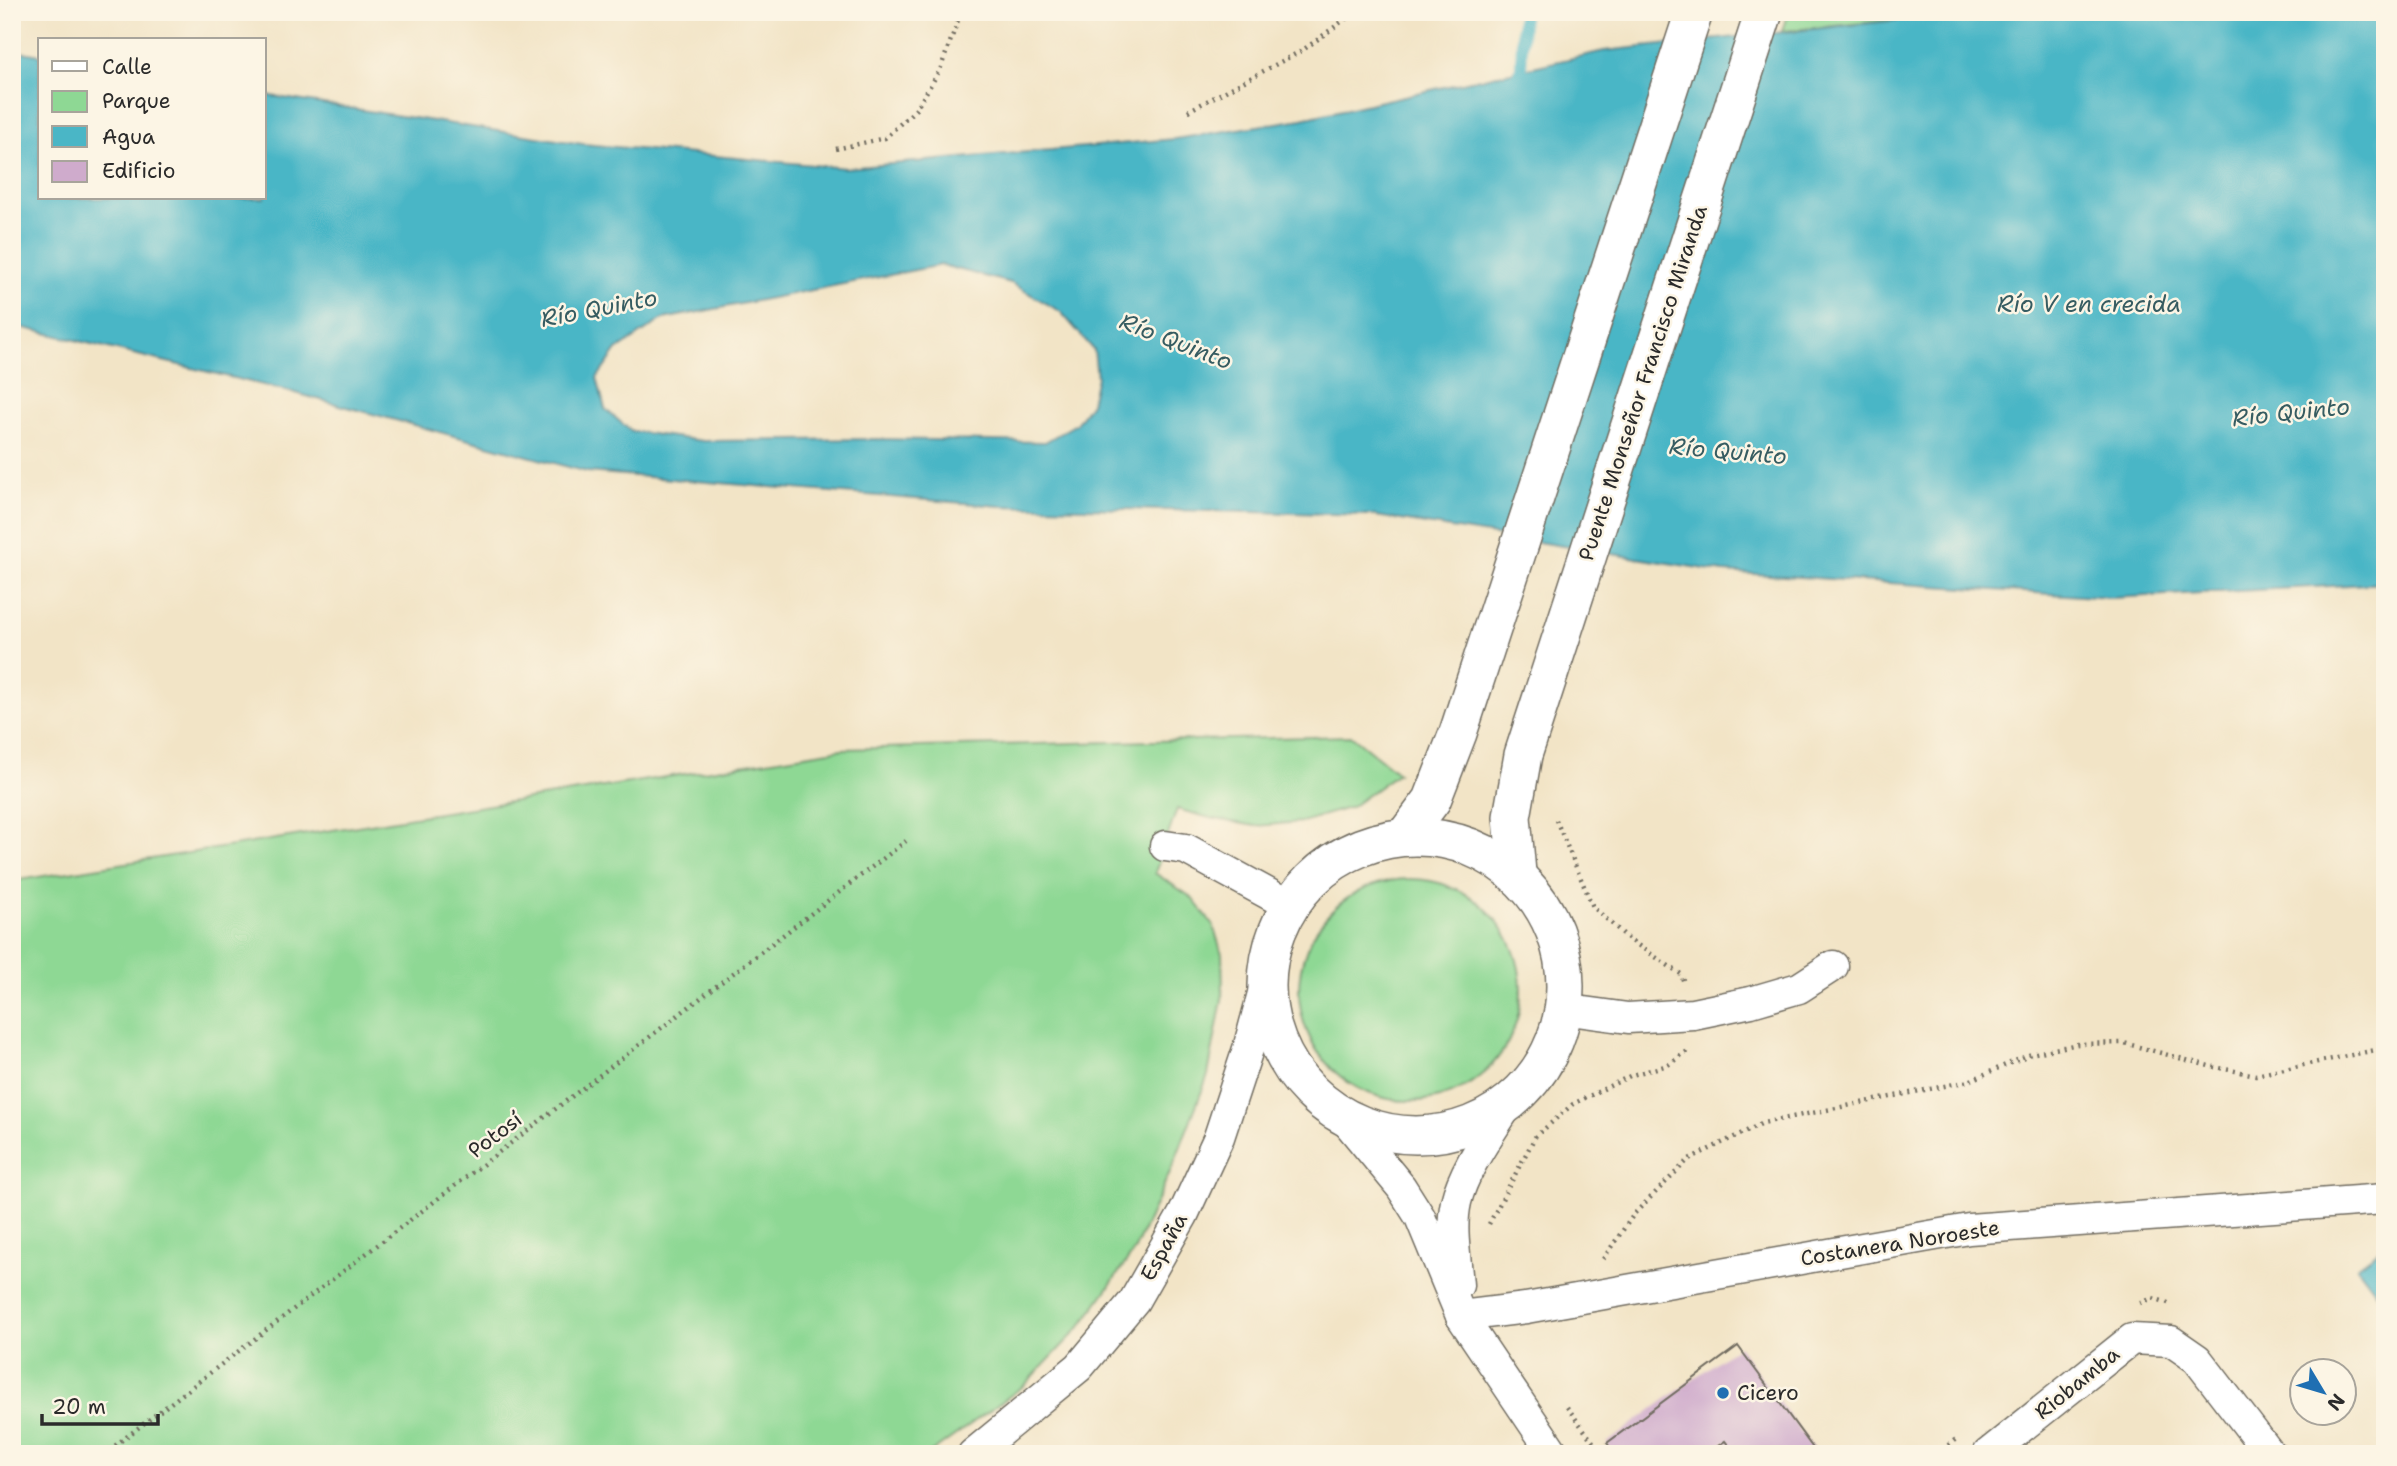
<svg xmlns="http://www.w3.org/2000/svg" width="2397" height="1466" viewBox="0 0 2397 1466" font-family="'Shantell Sans',sans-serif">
  <rect width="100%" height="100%" fill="#fcf5e5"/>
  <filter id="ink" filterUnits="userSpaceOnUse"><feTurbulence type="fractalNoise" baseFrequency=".0143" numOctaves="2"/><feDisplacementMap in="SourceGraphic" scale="14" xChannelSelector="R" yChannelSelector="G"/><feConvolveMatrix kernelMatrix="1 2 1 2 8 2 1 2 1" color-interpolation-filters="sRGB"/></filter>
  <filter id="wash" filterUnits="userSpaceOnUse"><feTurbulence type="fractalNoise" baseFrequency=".00686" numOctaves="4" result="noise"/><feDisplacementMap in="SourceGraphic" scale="28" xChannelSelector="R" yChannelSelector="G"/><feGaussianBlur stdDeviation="1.57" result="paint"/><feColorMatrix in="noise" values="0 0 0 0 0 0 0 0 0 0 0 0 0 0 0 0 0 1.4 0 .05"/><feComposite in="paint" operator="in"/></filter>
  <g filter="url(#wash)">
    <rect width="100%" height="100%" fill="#f2e4c6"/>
    <g fill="#8ed894" stroke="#5c8260" stroke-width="2">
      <polygon points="1788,12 1975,12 1782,31"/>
      <polygon points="1352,736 1398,773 1351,807 1302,822 1255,826 1210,818 1177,809 1155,873 1191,897 1213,925 1222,954 1223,994 1208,1075 1174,1163 1134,1251 1081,1326 1025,1385 929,1454 12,1454 12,881 842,749"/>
      <circle cx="1410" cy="990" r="111"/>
    </g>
    <g fill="#4ab6c6" stroke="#3a7078" stroke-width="2" fill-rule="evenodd">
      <path d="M1975,12H2385V583L2111,598L1724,572L1370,515L1000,506L587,472L288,391L12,325V50L40,55V198H264V95L583,144L846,168L1175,139L1302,119L1604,51ZM941,265L1011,283L1061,312L1094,350L1097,377L1091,403L1076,424L1045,442L875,439L703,441L631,431L605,409L597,378L617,350L663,319Z"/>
      <polygon points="2380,1250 2385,1256 2385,1304 2357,1267"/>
    </g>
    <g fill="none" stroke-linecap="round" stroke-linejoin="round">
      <polyline stroke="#4ab6c6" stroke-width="12" points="1515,84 1521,69 1523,12"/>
    </g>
    <g id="blocks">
      <polygon fill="#cfabcc" points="1738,1346 1815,1451 1812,1454 1735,1454 1725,1441 1707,1454 1615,1454 1607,1443"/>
    </g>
  </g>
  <g filter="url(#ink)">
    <use href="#blocks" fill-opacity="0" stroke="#716c61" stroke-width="2"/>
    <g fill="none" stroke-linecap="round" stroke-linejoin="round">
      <defs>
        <g id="minor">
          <polyline points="1165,846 1186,849 1289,905"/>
          <polyline points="1562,1009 1628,1018 1693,1014 1751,1002 1799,988 1833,966"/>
          <polyline points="1344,1118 1401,1187 1420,1217 1461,1316 1554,1454"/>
          <path d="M1458,1285C1456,1258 1450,1229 1456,1202C1464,1168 1492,1131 1510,1101"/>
          <polyline points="1461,1316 1526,1308 1969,1229 2385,1199"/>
          <polyline points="973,1454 1079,1367 1134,1301 1183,1215 1219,1137 1248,1049 1266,982"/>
          <polyline points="1988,1454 2132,1339 2171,1341 2197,1359 2270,1454"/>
        </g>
        <g id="tertiary">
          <polyline points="1405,836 1432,800 1458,733 1694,12"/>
          <circle cx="1416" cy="986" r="149"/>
          <polyline points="1517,873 1512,817 1523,755 1764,12"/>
        </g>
      </defs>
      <use href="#minor" stroke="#716c61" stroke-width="33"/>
      <use href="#tertiary" stroke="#716c61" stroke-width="40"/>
      <g stroke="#716c61" stroke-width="4.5" stroke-dasharray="2 5" stroke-linecap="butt">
        <polyline points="1188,111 1303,50 1355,12"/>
        <polyline points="836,149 885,138 916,109 940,70 961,12"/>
        <polyline points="1556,820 1593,907 1630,940 1681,974 1684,983"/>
        <polyline points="1489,1224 1535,1137 1573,1104 1632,1075 1668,1065 1689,1050"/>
        <polyline points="1603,1259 1634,1214 1689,1159 1763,1123 1969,1081 2031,1054 2078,1044 2124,1043 2209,1066 2256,1075 2385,1048"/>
        <polyline points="2140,1303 2153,1298 2171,1304"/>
        <polyline points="1567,1407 1602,1454"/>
        <polyline points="104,1454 906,841"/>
        <polyline points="1937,1454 1956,1439"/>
      </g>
      <use href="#minor" stroke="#fff" stroke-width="30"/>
      <use href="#tertiary" stroke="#fff" stroke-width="37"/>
    </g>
  </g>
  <circle fill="#1f6fb2" stroke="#fcf5e5" stroke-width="2.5" cx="1723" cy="1393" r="7"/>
  <g text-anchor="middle" stroke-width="5" stroke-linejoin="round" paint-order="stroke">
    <g font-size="21" fill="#2b2b2b" stroke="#fcf5e5">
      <text transform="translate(1643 383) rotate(-72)" y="7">Puente Monseñor Francisco Miranda</text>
      <text transform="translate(495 1135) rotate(-37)" y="7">Potosí</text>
      <text transform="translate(1900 1243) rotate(-9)" y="7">Costanera Noroeste</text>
      <text transform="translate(1164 1247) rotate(-61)" y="7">España</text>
      <text transform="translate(2077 1383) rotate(-39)" y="7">Riobamba</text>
    </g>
    <g font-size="21" fill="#2b2b2b" stroke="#fcf5e5" text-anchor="start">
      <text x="1737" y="1400">Cicero</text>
    </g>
    <g font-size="23" font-style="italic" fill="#365c61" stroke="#fcf5e5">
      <text x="2089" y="312">Río V en crecida</text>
      <text transform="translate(599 308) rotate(-11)" y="8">Río Quinto</text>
      <text transform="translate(1176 341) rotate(21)" y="8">Río Quinto</text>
      <text transform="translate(2291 412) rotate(-6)" y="8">Río Quinto</text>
      <text transform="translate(1728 451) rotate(5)" y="8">Río Quinto</text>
    </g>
  </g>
  <rect width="2397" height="1466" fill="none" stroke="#fcf5e5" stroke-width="42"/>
  <rect x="38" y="38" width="228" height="161" fill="#fcf5e5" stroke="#a8a49b" stroke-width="2"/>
  <rect x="52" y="61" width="35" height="10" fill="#ffffff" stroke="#a8a49b" stroke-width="2"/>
  <text x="102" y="74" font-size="21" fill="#2b2b2b">Calle</text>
  <rect x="52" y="91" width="35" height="21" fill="#8ed894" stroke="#a8a49b" stroke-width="2"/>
  <text x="102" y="108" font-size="21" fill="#2b2b2b">Parque</text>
  <rect x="52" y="126" width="35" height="21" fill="#4ab6c6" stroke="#a8a49b" stroke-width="2"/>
  <text x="102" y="144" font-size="21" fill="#2b2b2b">Agua</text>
  <rect x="52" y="161" width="35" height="21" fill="#cfabcc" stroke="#a8a49b" stroke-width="2"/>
  <text x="102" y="178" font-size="21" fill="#2b2b2b">Edificio</text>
  <g transform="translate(2323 1392) rotate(128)"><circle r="33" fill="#fcf5e5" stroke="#a8a49b" stroke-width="2"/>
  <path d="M0-5L12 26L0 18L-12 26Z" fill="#1f6fb2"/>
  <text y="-10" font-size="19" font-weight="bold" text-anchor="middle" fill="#2b2b2b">N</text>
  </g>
  <path d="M42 1414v10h116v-10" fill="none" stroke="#2b2b2b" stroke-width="3.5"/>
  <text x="52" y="1414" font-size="21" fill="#2b2b2b" stroke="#fcf5e5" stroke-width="5" paint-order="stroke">20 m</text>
</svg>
